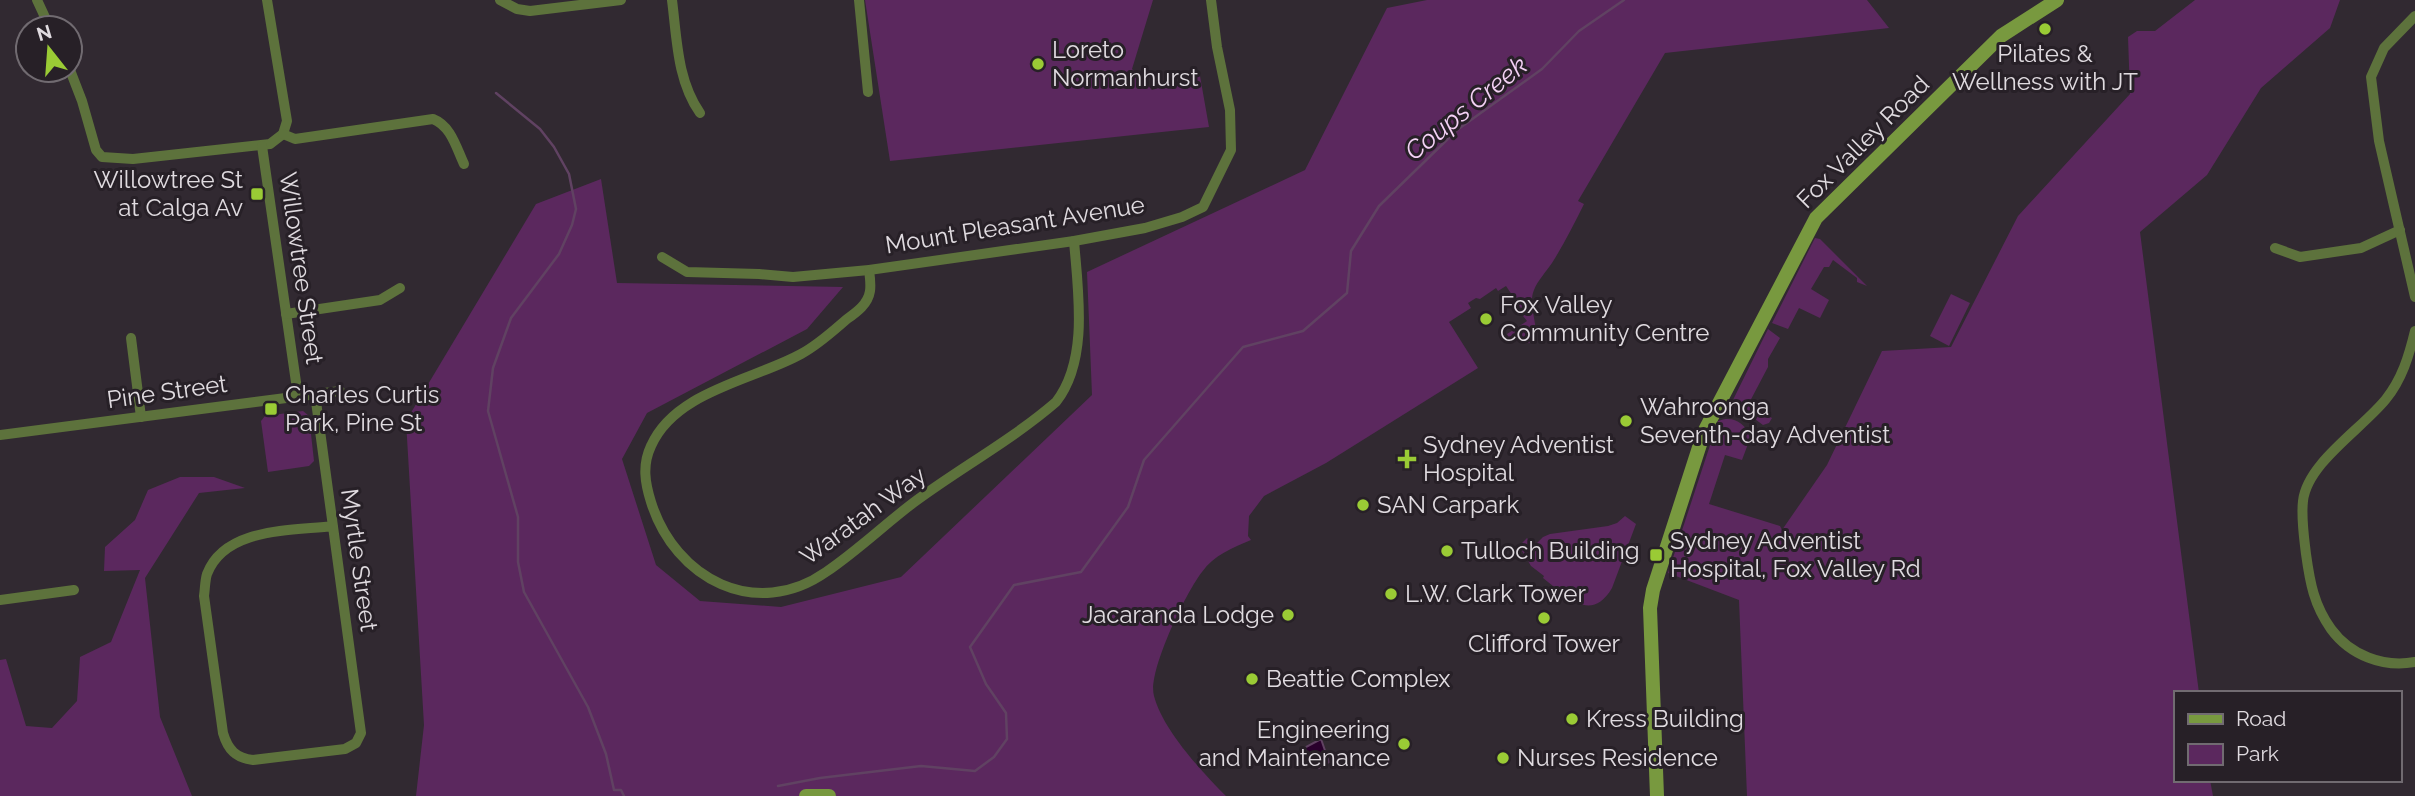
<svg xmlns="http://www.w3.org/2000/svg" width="2415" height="796" viewBox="0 0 2415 796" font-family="Raleway,sans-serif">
  <rect width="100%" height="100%" fill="#312931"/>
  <g fill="#5b285e">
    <polygon points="865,0 1153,0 1132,69 1152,90 1200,76 1209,127 890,161"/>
    <path d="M1427,0H1867L1889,28L1665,53L1578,201L1584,204C1574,224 1564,244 1552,263C1546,272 1538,280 1534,290C1527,306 1540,327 1534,339C1529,348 1517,340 1509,338L1507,334L1527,321L1523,316L1525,314L1506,286L1498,291L1496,288L1480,299L1476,298L1468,303L1471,308L1449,322L1478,368L1326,463L1264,496L1249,516L1248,536L1251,540C1232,548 1214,555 1202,572C1186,592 1147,673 1154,696C1163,730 1202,772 1226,796H416L424,725L406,421L536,204L601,179L617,283L843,287L807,329L647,413L622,459L656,565L700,601L781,607L901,577L1092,395L1087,272L1305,170L1387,8Z"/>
    <path d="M2195,0H2340L2330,28L2261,88L2207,175L2140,232L2199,693H2175V780H2210L2213,796H1747L1739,600L1668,573L1718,421C1733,415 1744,423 1751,436L1742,460L1725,455L1709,504L1780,526L1782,530L1827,465L1882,351L1951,347L2018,216L2130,94L2128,37L2137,31H2155Z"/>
    <polygon points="1815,238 1820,239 1867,286 1857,282 1857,278 1833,260 1829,267 1824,267 1811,289 1829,300 1820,318 1799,308 1788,329 1772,323"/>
    <polygon points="1951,294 1970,303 1949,346 1930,336"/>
    <polygon points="1768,329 1780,338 1768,359 1768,367 1748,405 1772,418 1769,423 1763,425 1732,402"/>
    <polygon points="303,411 309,416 314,461 309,466 268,472 261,421 265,416"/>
    <polygon points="180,477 214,477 245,488 199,493 145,578 160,717 192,796 0,796 0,660 6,659 26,726 52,728 77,701 80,657 111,642 140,570 104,571 105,547 135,520 148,490"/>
    <path d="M1625,516L1636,524L1612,588C1591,624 1566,596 1543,578L1544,576L1531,566L1519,546L1527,538L1534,546L1543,537L1550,534L1608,526L1617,523Z"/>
  </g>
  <polygon fill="#29002c" stroke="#604262" stroke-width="2" points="1321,739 1329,762 1319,768 1304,748"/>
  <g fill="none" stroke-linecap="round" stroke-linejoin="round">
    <g stroke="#604262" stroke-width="2.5">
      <polyline points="496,93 540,129 554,147 569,174 576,209 572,225 559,254 511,318 493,368 488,411 518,517 518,562 524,592 588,707 606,754 614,790 621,790 624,796"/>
      <polyline points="778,786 820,778 921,766 975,771 994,757 1007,739 1006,713 986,684 970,647 1014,585 1081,572 1128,507 1144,460 1243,347 1303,331 1347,293 1351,251 1379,206 1457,130 1542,69 1579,31 1624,0"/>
    </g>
    <g stroke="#5d723c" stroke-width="10">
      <polyline points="37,0 50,28"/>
      <polyline points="500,0 517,9 530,11 621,0"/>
      <path d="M672,0C677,39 677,80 700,113"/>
      <polyline points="859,0 868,92"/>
      <polyline points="2415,16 2384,48 2371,77 2379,141 2415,297"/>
      <polyline points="70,70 82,101 96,150 102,157 133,159 270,144 283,134 287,121 267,0"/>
      <path d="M283,134L295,139L433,119C451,126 456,147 464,164"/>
      <polyline points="262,146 298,396"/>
      <polyline points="2275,248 2300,257 2361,248 2400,230"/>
      <polyline points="662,257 687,272 759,274 793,277 869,270 1074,241 1145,228 1182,217 1203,207 1231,150 1230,110 1217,47 1211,0"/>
      <path d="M869,270C870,277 871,284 870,291C868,304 857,312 847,319C833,331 818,345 801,354C754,380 675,391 651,446C642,465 645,483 651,502C675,579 756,621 826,572C857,551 884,525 913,503C960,468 1012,440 1056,402C1089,360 1078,291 1074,241"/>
      <polyline points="286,314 380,300 400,288"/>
      <path d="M2415,331C2409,356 2402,379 2386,399C2363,428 2307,463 2303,501C2301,518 2304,537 2306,554C2310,583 2314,605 2331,629C2350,655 2383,668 2415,662"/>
      <polyline points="131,338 141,417"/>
      <path d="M315,394L361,733L356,743L345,749L253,760C236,758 228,750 223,733L204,596C205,589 205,580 207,574C225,527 292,531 333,526"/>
      <polyline points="0,435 340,391"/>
      <polyline points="0,600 74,590"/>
    </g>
    <g stroke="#78993f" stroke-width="14">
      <polyline points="806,796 829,796"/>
      <polyline points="1657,796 1650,608 1653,590 1704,432 1816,218 2001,36 2057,0"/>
    </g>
  </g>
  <g fill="#9acb35" stroke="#272027" stroke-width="2.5">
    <circle cx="2045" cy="29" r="7"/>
    <circle cx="1038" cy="64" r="7"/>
    <rect x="250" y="187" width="14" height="14" rx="3.5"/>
    <circle cx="1486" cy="319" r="7"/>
    <rect x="264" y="402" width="14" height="14" rx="3.5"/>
    <circle cx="1626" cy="421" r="7"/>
    <path d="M1403.5 448.5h7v7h7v7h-7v7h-7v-7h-7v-7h7z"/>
    <circle cx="1363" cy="505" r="7"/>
    <circle cx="1447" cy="551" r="7"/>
    <rect x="1649" y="548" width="14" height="14" rx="3.5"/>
    <circle cx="1391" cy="594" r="7"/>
    <circle cx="1288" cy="615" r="7"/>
    <circle cx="1544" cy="618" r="7"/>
    <circle cx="1252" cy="679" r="7"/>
    <circle cx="1572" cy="719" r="7"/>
    <circle cx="1404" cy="744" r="7"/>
    <circle cx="1503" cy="758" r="7"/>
  </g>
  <g text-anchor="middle" stroke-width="6" stroke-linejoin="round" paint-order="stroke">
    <g font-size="24" fill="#e0dbe0" stroke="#272027" text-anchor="start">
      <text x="1052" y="58">Loreto<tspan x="1052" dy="28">Normanhurst</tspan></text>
      <text x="2045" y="62" text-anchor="middle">Pilates &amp;<tspan x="2045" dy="28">Wellness with JT</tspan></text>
      <text x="243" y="188" text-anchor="end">Willowtree St<tspan x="243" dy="28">at Calga Av</tspan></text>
      <text x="1500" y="313">Fox Valley<tspan x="1500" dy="28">Community Centre</tspan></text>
      <text x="285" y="403">Charles Curtis<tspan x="285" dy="28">Park, Pine St</tspan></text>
      <text x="1640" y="415">Wahroonga<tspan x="1640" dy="28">Seventh-day Adventist</tspan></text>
      <text x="1423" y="453">Sydney Adventist<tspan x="1423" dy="28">Hospital</tspan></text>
      <text x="1377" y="513">SAN Carpark</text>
      <text x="1670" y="549">Sydney Adventist<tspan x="1670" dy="28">Hospital, Fox Valley Rd</tspan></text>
      <text x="1461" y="559">Tulloch Building</text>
      <text x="1405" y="602">L.W. Clark Tower</text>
      <text x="1274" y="623" text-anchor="end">Jacaranda Lodge</text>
      <text x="1544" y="652" text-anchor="middle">Clifford Tower</text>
      <text x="1266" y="687">Beattie Complex</text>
      <text x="1586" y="727">Kress Building</text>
      <text x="1390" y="738" text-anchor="end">Engineering<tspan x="1390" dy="28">and Maintenance</tspan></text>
      <text x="1517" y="766">Nurses Residence</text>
    </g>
    <g font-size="24" fill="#e0dbe0" stroke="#272027">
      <text transform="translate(1863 142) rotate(-45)" y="8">Fox Valley Road</text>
      <text transform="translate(1015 225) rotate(-9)" y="8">Mount Pleasant Avenue</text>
      <text transform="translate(301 268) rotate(82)" y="8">Willowtree Street</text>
      <text transform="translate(167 392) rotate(-8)" y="8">Pine Street</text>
      <text transform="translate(863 516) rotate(-36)" y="8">Waratah Way</text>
      <text transform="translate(359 560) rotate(82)" y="8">Myrtle Street</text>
    </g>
    <g font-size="26" font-style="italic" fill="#f4d1f5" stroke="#272027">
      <text transform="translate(1466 108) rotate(-39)" y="9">Coups Creek</text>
    </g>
  </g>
  <rect x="2174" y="691" width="228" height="91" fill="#272027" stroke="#716b71" stroke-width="2"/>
  <rect x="2188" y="714" width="35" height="10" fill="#78993f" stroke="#716b71" stroke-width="2"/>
  <text x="2236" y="726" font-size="21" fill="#e0dbe0">Road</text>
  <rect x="2188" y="744" width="35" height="21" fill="#5b285e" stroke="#716b71" stroke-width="2"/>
  <text x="2236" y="761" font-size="21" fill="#e0dbe0">Park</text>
  <g transform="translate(49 49) rotate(343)"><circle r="33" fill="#272027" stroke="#716b71" stroke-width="2"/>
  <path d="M0-5L12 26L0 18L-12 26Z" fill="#9acb35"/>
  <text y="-10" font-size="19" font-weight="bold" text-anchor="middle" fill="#e0dbe0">N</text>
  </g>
</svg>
